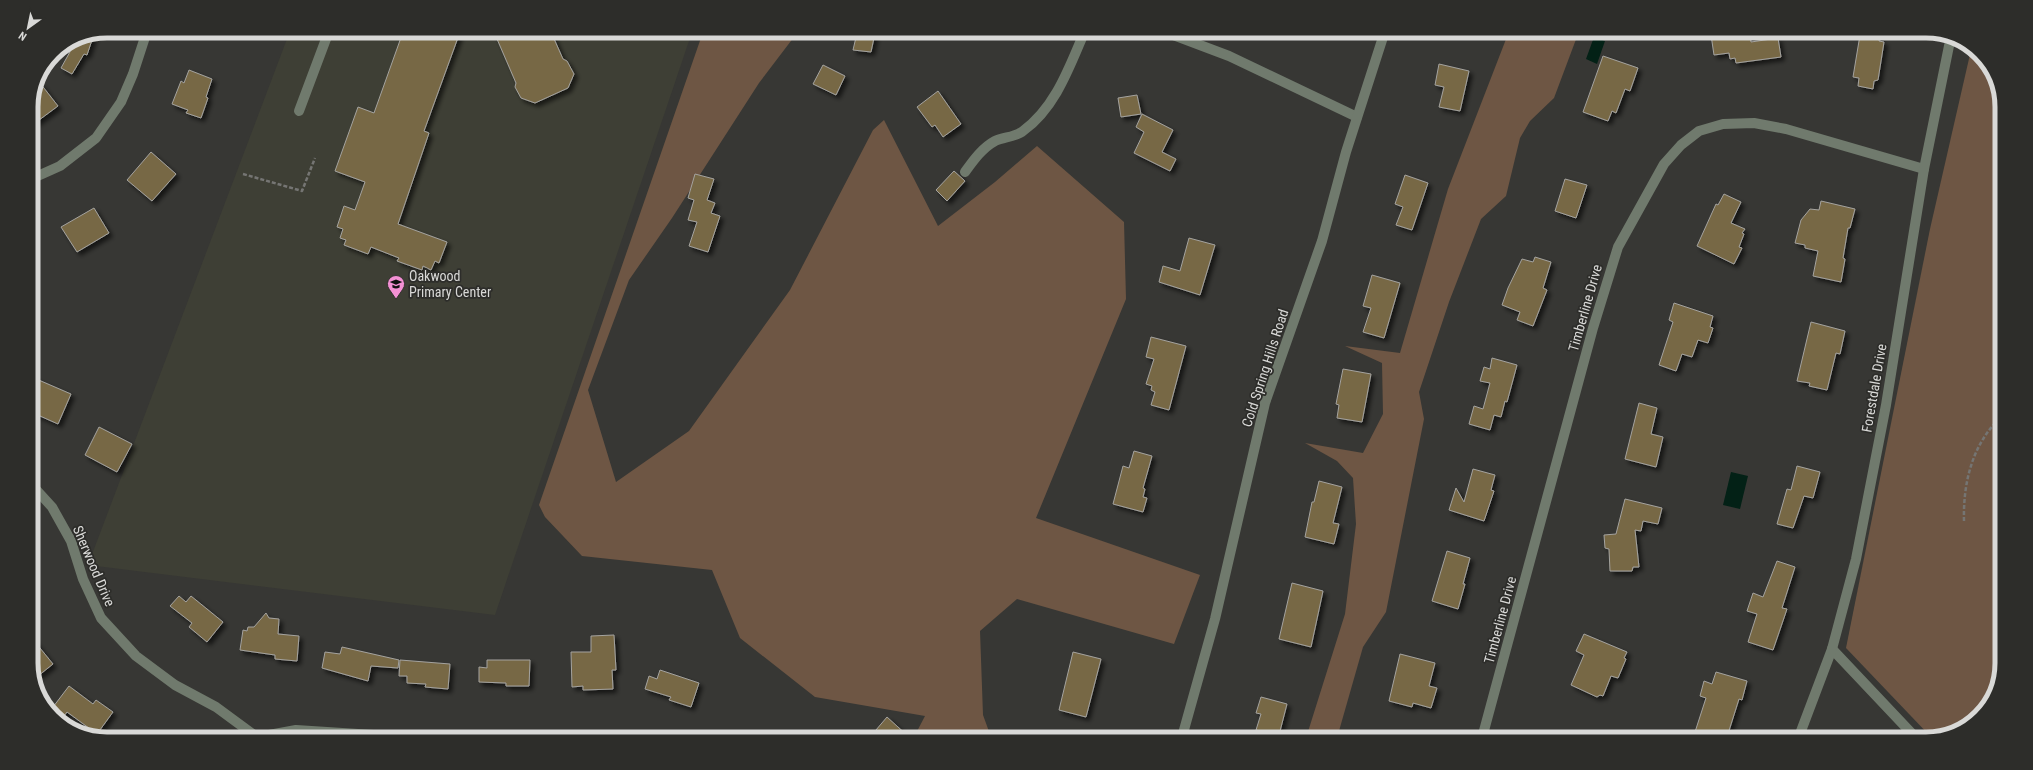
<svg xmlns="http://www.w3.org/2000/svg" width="2033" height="770" viewBox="0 0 2033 770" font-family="'Roboto Condensed',sans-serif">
  <defs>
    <filter id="shadow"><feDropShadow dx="3.5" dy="3.5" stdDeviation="2" flood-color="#0009"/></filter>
  </defs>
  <rect width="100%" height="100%" fill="#373734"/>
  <polygon fill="#3e3f35" points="290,31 692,32 495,615 88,565"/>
  <g fill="#6e5644">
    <polygon points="703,32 797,33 759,83 672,218 629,280 588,390 616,482 689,431 790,290 873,130 884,120 938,226 995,182 1037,146 1124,222 1126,299 1036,518 1200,575 1174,644 1017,599 980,631 983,715 991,737 914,737 925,716 815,697 740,638 712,570 582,556 545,517 539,505"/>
    <polygon points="1508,34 1578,34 1554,98 1530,121 1520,138 1506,196 1481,219 1449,302 1419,392 1424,419 1386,612 1363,647 1337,738 1306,738 1345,614 1356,524 1353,478 1337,461 1305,443 1363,453 1383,414 1382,363 1345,346 1400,353 1448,189"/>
    <polygon points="1971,50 1986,61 2002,102 1998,687 1968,726 1931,737 1846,648 1930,229"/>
  </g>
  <g fill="#032116">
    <polygon points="1594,37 1605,41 1597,64 1586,59"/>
    <polygon points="1731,472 1748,476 1740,509 1723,505"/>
  </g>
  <g fill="#776745" stroke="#a4a39f" filter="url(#shadow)">
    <polygon points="403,32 460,32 424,131 429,133 398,224 447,242 439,263 435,261 431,270 423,266 422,270 397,261 399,258 371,247 368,254 344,245 346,240 340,238 343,229 337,227 344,206 355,210 365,182 335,171 358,107 374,113"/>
    <polygon points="494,32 551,32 563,59 567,61 574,74 568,88 535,103 521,98 515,87 516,83"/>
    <polygon points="857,33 875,33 871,52 853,50"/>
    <polygon points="94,34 87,55 84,54 72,74 61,68 71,50 62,47 78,37"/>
    <polygon points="1711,35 1750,35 1751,42 1778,38 1781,57 1736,63 1735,58 1730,59 1729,53 1714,55"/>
    <polygon points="1860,35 1880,35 1879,41 1884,42 1878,80 1874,81 1873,89 1858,86 1859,78 1853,77"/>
    <polygon points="1603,56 1638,68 1630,91 1625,89 1616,113 1612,111 1608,121 1583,112"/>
    <polygon points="1439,64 1469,71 1460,111 1439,107 1444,87 1435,85"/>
    <polygon points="823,65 845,76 836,95 813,84"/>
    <polygon points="189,70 212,79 206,97 208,98 201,118 186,113 188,110 172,104 181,81 184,83"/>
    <polygon points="40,83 58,106 31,126 31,103"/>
    <polygon points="938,91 961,124 943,137 935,125 932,127 917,107"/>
    <polygon points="1137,95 1141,114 1121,117 1118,98"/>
    <polygon points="1142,114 1173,130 1162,152 1176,159 1170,171 1134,153 1144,132 1136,127"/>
    <polygon points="151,152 176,174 152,201 127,180"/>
    <polygon points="954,171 965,181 947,201 936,190"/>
    <polygon points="695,174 714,179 707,200 715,203 711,213 720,216 708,252 689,246 697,222 688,220 694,200 688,198"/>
    <polygon points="1405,175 1428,183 1412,230 1396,225 1403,207 1395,204"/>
    <polygon points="1565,179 1587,185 1576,218 1555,211"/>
    <polygon points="1724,194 1741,202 1731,223 1745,229 1742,233 1744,234 1739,247 1742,248 1734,264 1697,246 1716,204 1718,205"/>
    <polygon points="1821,201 1855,209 1850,228 1848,228 1843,258 1845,259 1841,282 1813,276 1818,251 1805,248 1805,245 1795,243 1801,220 1810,209 1819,210"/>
    <polygon points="94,208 109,233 77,252 61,227"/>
    <polygon points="1189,238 1215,245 1200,295 1159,282 1163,266 1180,271"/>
    <polygon points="1535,257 1551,262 1543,288 1547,290 1533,326 1517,320 1520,312 1502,305 1508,288 1522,259 1533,262"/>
    <polygon points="1372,275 1400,283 1384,338 1363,332 1371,308 1363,306"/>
    <polygon points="1674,303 1713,316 1710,327 1713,328 1708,343 1698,340 1692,357 1682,354 1676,371 1659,365 1673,322 1669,320"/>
    <polygon points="1811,322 1845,331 1840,354 1836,353 1827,390 1809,386 1810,383 1797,381"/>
    <polygon points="1151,337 1186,346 1169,410 1151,405 1155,392 1151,390 1152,386 1146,384 1154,359 1146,357"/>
    <polygon points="1492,358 1517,365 1507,402 1505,401 1501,417 1494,415 1490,430 1469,424 1474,406 1483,409 1490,383 1480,381 1484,367 1490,369"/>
    <polygon points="1343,369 1371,374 1362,422 1337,418 1339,405 1336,404"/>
    <polygon points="34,378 71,394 58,424 31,412 31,385"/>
    <polygon points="1639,403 1657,408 1651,434 1663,437 1656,467 1625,459"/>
    <polygon points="99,427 132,444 117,472 85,455"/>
    <polygon points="1134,451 1152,456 1143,488 1145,489 1143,497 1147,498 1143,512 1113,504 1123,466 1129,468"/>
    <polygon points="1797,466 1820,472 1813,498 1804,496 1793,528 1777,524 1787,489 1791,490"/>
    <polygon points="1473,469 1495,475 1491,490 1494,491 1484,521 1449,510 1456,488 1464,502"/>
    <polygon points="1319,481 1342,487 1333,523 1339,524 1334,544 1305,537 1312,502 1314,502"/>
    <polygon points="1625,499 1662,508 1658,524 1643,521 1641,531 1635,530 1639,567 1633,567 1632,571 1610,571 1609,549 1605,548 1604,535 1616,534"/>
    <polygon points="1447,551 1470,558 1463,584 1465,584 1458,609 1432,601"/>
    <polygon points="1777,561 1795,567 1782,608 1787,609 1773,650 1748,642 1757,614 1747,611 1753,593 1763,597"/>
    <polygon points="1292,583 1323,591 1311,647 1279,639"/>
    <polygon points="179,596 186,602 191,596 223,622 207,642 189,627 192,623 170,606"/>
    <polygon points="266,613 269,618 279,619 278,634 299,636 297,661 275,659 275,655 240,650 243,630 247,631 248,627 254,627"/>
    <polygon points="1584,634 1627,652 1624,658 1626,659 1618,678 1611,676 1603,696 1600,695 1597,697 1571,685 1584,655 1576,651"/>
    <polygon points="614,635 616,670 612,670 613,689 583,690 583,686 572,687 571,652 591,652 591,636"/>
    <polygon points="31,637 53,664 38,676 31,667"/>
    <polygon points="342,647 399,660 398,668 371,666 368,681 322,668 325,652 340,654"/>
    <polygon points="1073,652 1101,659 1086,717 1059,710"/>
    <polygon points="1400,654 1435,663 1429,686 1437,688 1431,708 1413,703 1412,707 1389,701"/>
    <polygon points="400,660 450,664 448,689 425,687 426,684 407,683 407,676 399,676"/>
    <polygon points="487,660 530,660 529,686 506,686 506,683 479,682 479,667 487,668"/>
    <polygon points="660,670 699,683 691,707 669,700 671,697 645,689 649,676 657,679"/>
    <polygon points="1716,672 1747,681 1742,700 1739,699 1727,737 1713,733 1711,738 1695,732 1706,698 1700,696 1704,681 1712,684"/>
    <polygon points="69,686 93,704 96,700 113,712 97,734 67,712 61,720 50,711"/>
    <polygon points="1261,697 1287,704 1279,735 1256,730 1261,714 1256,713"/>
    <polygon points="887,717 909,737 870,737"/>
  </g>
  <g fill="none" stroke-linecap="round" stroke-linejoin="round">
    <g stroke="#757573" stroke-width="2.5" stroke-dasharray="4 2" stroke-linecap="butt">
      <polyline points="243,174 302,191 315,158"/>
      <path d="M1964,521C1963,483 1972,445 2000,418"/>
    </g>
    <g stroke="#707a6d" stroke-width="10">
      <polyline points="1168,33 1229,56 1357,117"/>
      <polyline points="299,111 329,31"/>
      <path d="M965,172C973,161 982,148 995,141C1003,137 1016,137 1023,131C1055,108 1069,68 1084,33"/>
      <polyline points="31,179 60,166 96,138 121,102 133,74 147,31"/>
      <polyline points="31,484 52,507 71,541 83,579 101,618 136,656 175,685 216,707 254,735"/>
      <polyline points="1832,649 1917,739"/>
      <polyline points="269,735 296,730 389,736"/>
      <polyline points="1182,737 1215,619 1265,403 1322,241 1346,152 1384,34"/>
      <polyline points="1482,738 1593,328 1618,247 1664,164 1681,145 1699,131 1723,124 1754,123 1786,129 1924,169"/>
      <polyline points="1798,739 1832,649 1856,559 1886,405 1924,169 1951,36"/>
    </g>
  </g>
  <defs>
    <symbol id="school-pin" viewBox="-11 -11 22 30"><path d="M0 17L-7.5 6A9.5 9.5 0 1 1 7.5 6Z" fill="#f491d4" stroke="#2d2d2a"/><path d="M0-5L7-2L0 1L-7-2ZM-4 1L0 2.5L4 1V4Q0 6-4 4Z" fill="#111"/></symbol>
  </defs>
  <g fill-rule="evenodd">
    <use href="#school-pin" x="386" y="274" width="20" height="27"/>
  </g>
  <g text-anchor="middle" stroke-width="3.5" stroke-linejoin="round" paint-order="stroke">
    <g font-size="14" fill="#d9d9d7" stroke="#2d2d2a" text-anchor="start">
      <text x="409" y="281">Oakwood<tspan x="409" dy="16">Primary Center</tspan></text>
    </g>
    <g font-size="14" fill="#d9d9d7" stroke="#2d2d2a">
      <text transform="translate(1585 308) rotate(-74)" y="5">Timberline Drive</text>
      <text transform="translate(1265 368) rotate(-72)" y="5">Cold Spring Hills Road</text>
      <text transform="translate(1874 388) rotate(-80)" y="5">Forestdale Drive</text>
      <text transform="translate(94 566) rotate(67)" y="5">Sherwood Drive</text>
      <text transform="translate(1500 620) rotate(-75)" y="5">Timberline Drive</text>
    </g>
  </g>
  <path d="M0 0H2033V770H0ZM107 38H1926A69 69 0 0 1 1995 107V663A69 69 0 0 1 1926 732H107A69 69 0 0 1 38 663V107A69 69 0 0 1 107 38Z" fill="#2d2d2a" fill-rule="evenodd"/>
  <path fill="none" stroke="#d9d9d7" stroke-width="5" d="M107 38H1926A69 69 0 0 1 1995 107V663A69 69 0 0 1 1926 732H107A69 69 0 0 1 38 663V107A69 69 0 0 1 107 38Z"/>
  <g transform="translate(28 28) rotate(213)" stroke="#2d2d2a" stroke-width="3" paint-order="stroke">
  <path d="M0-3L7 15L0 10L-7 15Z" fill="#d9d9d7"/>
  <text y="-6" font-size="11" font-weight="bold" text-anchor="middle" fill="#d9d9d7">N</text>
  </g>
</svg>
